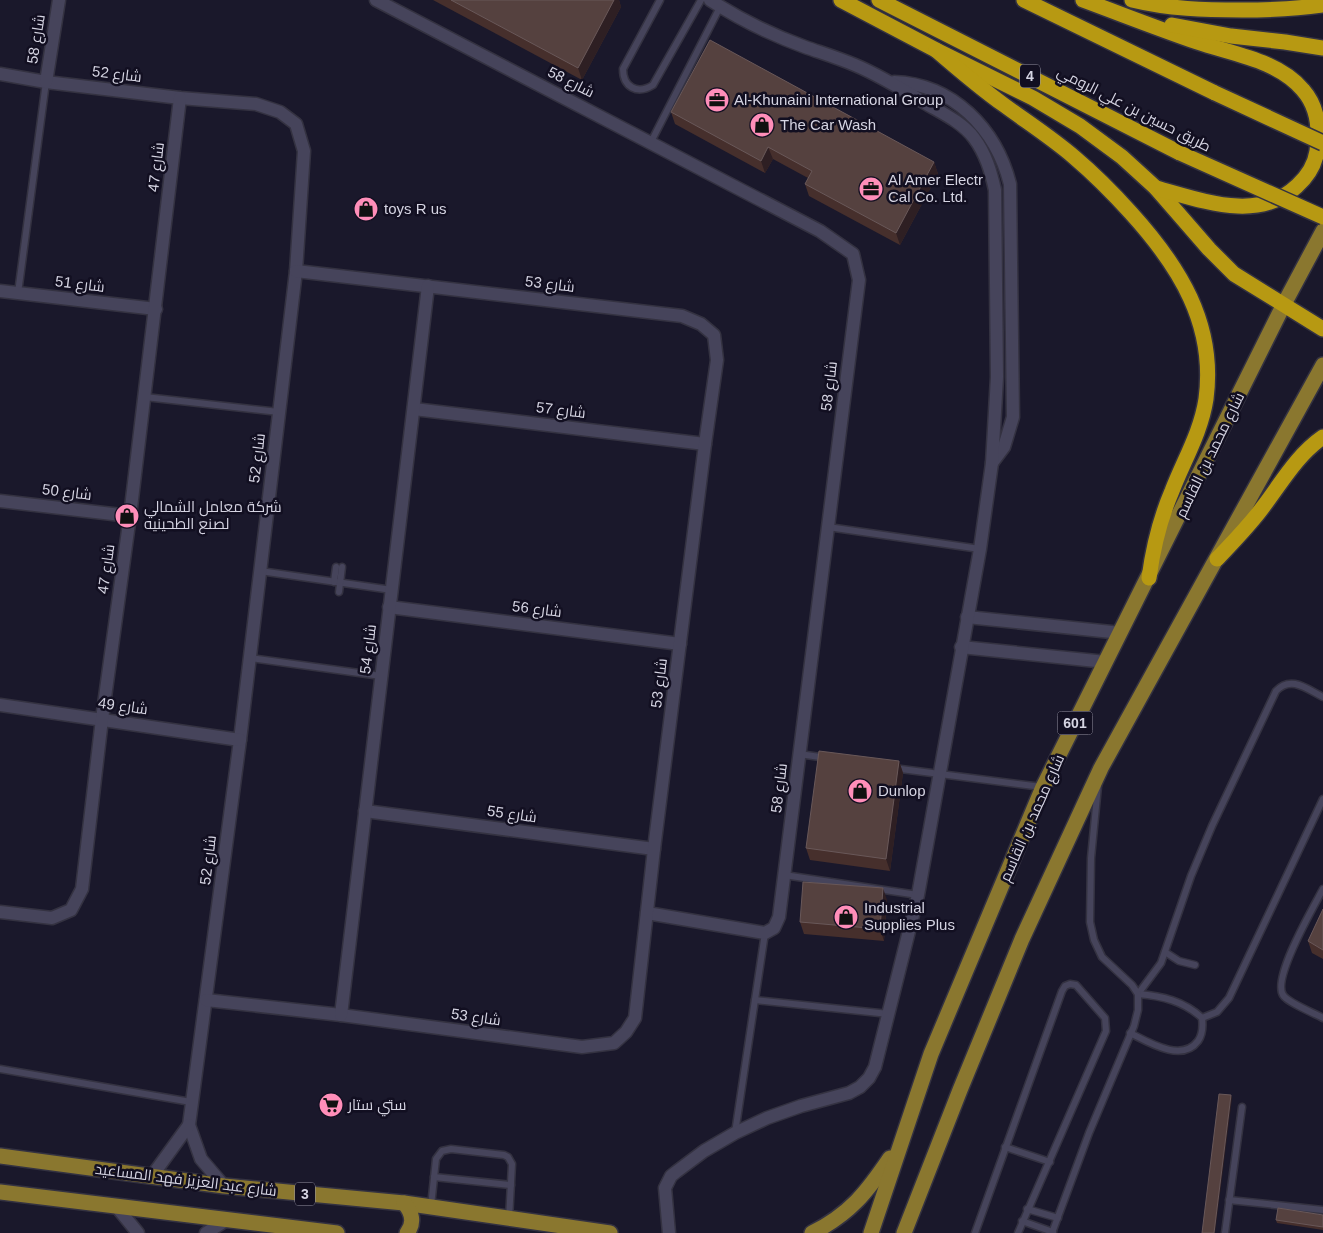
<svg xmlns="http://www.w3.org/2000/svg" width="1323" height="1233" viewBox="0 0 1323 1233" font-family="Helvetica,Cairo,sans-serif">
  <rect width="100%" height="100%" fill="#1a182b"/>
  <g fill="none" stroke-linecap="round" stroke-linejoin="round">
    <defs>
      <g id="lane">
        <path d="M660,0L623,69C623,87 637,95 653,85L701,0"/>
        <polyline points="651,142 720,7"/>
        <polyline points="18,293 46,82"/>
        <polyline points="145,397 279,412"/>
        <polyline points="828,527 980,549"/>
        <polyline points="260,571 392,590"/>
        <polyline points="334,582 336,567"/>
        <polyline points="339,592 342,567"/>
        <polyline points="250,658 381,676"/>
        <polyline points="799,754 827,758"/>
        <polyline points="893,768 1042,787"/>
        <polyline points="784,875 918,895"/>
        <path d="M1323,889C1313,908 1272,978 1283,995C1288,1003 1314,1013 1323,1018"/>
        <polyline points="1165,952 1179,961 1195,965"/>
        <path d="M1138,994L1161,963L1191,876L1212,826L1276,691C1291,675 1307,689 1323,697"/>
        <polyline points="755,1000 889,1014"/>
        <polyline points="1202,1018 1217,1012 1229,998 1323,799"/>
        <path d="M1130,1033C1148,1042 1182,1063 1198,1041C1203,1034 1203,1026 1202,1018C1184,1001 1162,996 1138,994"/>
        <polyline points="0,1069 191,1102"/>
        <polyline points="735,1133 765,933"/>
        <polyline points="1005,1147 1050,1162"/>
        <polyline points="434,1177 511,1185"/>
        <polyline points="1229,1200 1323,1210"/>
        <polyline points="431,1206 436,1159 442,1151 451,1149 504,1155 508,1157 512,1164 509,1219"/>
        <polyline points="1027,1209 1058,1218"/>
        <polyline points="1022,1221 1053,1232"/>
        <polyline points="975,1233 1062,991 1065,986 1070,984 1076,985 1105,1018 1106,1031 1018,1233"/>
        <polyline points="1052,1233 1089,1133 1134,1026 1138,1010 1138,994 1132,985 1102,957 1094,940 1090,922 1091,858 1098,786"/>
        <polyline points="1225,1233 1242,1107"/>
      </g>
      <g id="street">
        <polyline points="376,0 820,231 853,254 859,280 779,917 774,928 765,933 647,913"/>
        <polyline points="0,74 46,82 180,98 256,104 280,112 296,124 304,151 296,271 240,740 189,1125 201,1159 224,1186"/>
        <polyline points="46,82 59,0"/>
        <path d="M894,82C953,84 996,129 1010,184L1013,417L1004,447L992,463"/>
        <polyline points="0,291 156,309"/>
        <polyline points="414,409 705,444"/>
        <polyline points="0,501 130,516"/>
        <polyline points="389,607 680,644"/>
        <polyline points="967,617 1121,633"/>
        <polyline points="961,647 1106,662"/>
        <polyline points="0,705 240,740"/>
        <polyline points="365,811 654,849"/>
        <polyline points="0,912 52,918 71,910 82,889 102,719 130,516 180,98"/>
        <polyline points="206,1000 341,1015 582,1047 614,1043 626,1032 635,1018 654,849 705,444 717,360 714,335 701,324 682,316 296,271"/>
        <polyline points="341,1015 428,286"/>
        <polyline points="152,1176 189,1125"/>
        <polyline points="116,1206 138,1233"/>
        <polyline points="206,1233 228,1219"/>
        <path d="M669,1233L665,1188L671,1176L676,1172L704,1151L735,1133L767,1118L801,1106L849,1093L860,1087L869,1078L875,1067L918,895L980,549L992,463L997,377L995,190C991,172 986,154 974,138C962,122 942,113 925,103C902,89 879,75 855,65C838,58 822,53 805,47C772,35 739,19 710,0"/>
      </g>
      <g id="primary">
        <polyline points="0,1156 224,1186 404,1203 610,1233"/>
        <polyline points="0,1192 337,1233"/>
        <path d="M404,1203C412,1212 415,1223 407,1233"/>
        <path d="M812,1233C850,1214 867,1192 890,1158"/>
        <polyline points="871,1233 931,1054 1043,787 1284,304 1323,231"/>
        <polyline points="904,1233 960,1090 1022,939 1101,768 1323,365"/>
      </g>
      <g id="highway">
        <polyline points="841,0 936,50 1033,98 1080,126 1122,157 1156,188 1209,249 1234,274 1323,329"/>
        <polyline points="879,0 1180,153"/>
        <polyline points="1024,0 1215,93"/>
        <path d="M1083,0C1121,14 1159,29 1197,42C1232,54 1278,60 1303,90C1318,107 1320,129 1317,151C1315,164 1307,177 1297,186C1258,223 1201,200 1156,188"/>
        <path d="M1132,0C1169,9 1205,10 1242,10C1269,10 1296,9 1323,5"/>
        <polyline points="1172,25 1231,36 1285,42 1323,48"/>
        <path d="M936,50C958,69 980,88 1004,105C1027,122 1052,138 1074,157C1094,174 1113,193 1131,213C1179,266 1216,324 1206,399C1201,432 1184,460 1172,491C1160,519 1153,548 1149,578"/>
        <path d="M1217,559C1233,542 1249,526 1263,507C1282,482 1297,455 1323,437"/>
      </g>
    </defs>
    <use href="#lane" stroke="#343241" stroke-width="9"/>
    <use href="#street" stroke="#343241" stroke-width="15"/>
    <use href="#primary" stroke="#343241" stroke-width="18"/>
    <use href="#highway" stroke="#343241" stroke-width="18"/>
    <use href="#lane" stroke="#46445b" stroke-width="6"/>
    <use href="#street" stroke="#46445b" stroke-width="12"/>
    <use href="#primary" stroke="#8a772f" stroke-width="15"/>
    <use href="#highway" stroke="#b79912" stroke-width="15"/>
    <defs>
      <g id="highway-bridge">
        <polyline points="1215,93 1323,143"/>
        <polyline points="1180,153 1323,217"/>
      </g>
    </defs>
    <use href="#highway-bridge" stroke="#343241" stroke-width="18" stroke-linecap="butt"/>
    <use href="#highway-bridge" stroke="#b79912" stroke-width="15"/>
  </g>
  <g fill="#462f2c">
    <polygon points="433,0 619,0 621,7 582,80"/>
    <polygon points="671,112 934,162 938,174 900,245 809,196 805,184 808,178 773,159 765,173 675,124"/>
    <polygon points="899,761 903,773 890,871 810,860 806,848"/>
    <polygon points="887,900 884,941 804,934 800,922"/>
    <polygon points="1323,909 1323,959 1312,953 1308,941"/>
    <polygon points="1323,1215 1323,1230 1277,1223 1276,1220"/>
  </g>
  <g fill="#2e1f23">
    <polygon points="614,0 619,0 621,7 582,80 578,68"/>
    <polygon points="768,147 773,159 765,173 761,161"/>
    <polygon points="934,162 938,174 900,245 896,233"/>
    <polygon points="899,761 903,773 890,871 886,859"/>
    <polygon points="883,888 887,900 884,941 880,929"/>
    <polygon points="1231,1095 1232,1098 1215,1233 1214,1233"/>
  </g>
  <g fill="#55413f" stroke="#695859">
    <polygon points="451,0 614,0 578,68"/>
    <polygon points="710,40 934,162 896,233 805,184 812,171 768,147 761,161 671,112"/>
    <polygon points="819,751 899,761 886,859 806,848"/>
    <polygon points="803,882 883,888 880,929 800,922"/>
    <polygon points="1323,909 1323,950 1308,941"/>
    <polygon points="1219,1094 1231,1095 1214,1233 1202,1233"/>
    <polygon points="1278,1208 1323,1215 1323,1227 1276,1220"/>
  </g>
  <defs>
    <symbol id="office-disc" viewBox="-11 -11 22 22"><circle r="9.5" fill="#ff8eb9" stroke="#120f21"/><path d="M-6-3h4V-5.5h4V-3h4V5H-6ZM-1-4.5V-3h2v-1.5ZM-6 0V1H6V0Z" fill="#111"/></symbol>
    <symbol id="shop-disc" viewBox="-11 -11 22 22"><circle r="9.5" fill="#ff8eb9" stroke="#120f21"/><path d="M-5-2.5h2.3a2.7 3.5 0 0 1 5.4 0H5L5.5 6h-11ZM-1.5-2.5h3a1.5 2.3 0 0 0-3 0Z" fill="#111"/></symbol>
    <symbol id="supermarket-disc" viewBox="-11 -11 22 22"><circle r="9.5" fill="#ff8eb9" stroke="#120f21"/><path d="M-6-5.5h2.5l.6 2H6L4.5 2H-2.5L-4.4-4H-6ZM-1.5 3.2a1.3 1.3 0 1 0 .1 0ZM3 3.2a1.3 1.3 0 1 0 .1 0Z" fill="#111"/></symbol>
  </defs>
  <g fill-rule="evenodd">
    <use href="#office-disc" x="703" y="86" width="28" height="28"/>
    <use href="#shop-disc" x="748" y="111" width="28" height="28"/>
    <use href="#office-disc" x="857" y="175" width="28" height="28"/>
    <use href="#shop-disc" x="352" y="195" width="28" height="28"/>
    <use href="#shop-disc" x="113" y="502" width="28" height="28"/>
    <use href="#shop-disc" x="846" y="777" width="28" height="28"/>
    <use href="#shop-disc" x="832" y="903" width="28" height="28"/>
    <use href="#supermarket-disc" x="317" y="1091" width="28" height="28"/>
  </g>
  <g text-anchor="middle" stroke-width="5" stroke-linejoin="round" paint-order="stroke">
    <g fill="#120f21" stroke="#9a99a8" stroke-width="1">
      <rect x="1020" y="64.5" width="20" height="23" rx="4"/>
      <rect x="1057.5" y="711.5" width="35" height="23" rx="4"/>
      <rect x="295" y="1182.5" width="20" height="23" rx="4"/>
    </g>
    <g font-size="14" font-weight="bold" fill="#d5d4e2">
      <text x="1030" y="81">4</text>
      <text x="1075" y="728">601</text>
      <text x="305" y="1199">3</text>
    </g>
    <g font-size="15" fill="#d5d4e2" stroke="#120f21">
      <text transform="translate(36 39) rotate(-81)" y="5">شارع 58</text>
      <text transform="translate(117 74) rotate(7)" y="5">شارع 52</text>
      <text transform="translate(571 82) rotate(27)" y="5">شارع 58</text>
      <text transform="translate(1134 109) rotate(27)" y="5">طريق حسين بن علي الرومي</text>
      <text transform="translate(156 167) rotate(-83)" y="5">شارع 47</text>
      <text transform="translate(80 284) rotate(7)" y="5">شارع 51</text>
      <text transform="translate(550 284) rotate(7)" y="5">شارع 53</text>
      <text transform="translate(829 386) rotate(-83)" y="5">شارع 58</text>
      <text transform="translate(561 410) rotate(7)" y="5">شارع 57</text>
      <text transform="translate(1210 455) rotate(-64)" y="5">شارع محمد بن القاسم</text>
      <text transform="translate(257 458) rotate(-83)" y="5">شارع 52</text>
      <text transform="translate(67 492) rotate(7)" y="5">شارع 50</text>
      <text transform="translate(106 569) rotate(-82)" y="5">شارع 47</text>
      <text transform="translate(537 609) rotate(7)" y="5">شارع 56</text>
      <text transform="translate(368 649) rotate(-83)" y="5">شارع 54</text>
      <text transform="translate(659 683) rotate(-83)" y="5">شارع 53</text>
      <text transform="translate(123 706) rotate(8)" y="5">شارع 49</text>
      <text transform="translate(779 788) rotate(-83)" y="5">شارع 58</text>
      <text transform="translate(512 814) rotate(8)" y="5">شارع 55</text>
      <text transform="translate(1032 818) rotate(-66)" y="5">شارع محمد بن القاسم</text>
      <text transform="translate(208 860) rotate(-83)" y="5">شارع 52</text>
      <text transform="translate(476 1017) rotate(8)" y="5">شارع 53</text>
      <text transform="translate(186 1180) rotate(7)" y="5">شارع عبد العزيز فهد المساعيد</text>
    </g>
    <g font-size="15" fill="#d5d4e2" stroke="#120f21" text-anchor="start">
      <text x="734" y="105">Al-Khunaini International Group</text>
      <text x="780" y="130">The Car Wash</text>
      <text x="888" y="185">Al Amer Electr<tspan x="888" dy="17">Cal Co. Ltd.</tspan></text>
      <text x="384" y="214">toys R us</text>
      <text x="144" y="512">شركة معامل الشمالي<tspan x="144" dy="17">لصنع الطحينيه</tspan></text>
      <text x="878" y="796">Dunlop</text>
      <text x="864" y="913">Industrial<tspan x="864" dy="17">Supplies Plus</tspan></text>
      <text x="348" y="1110">ستي ستار</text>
    </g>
  </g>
</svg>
